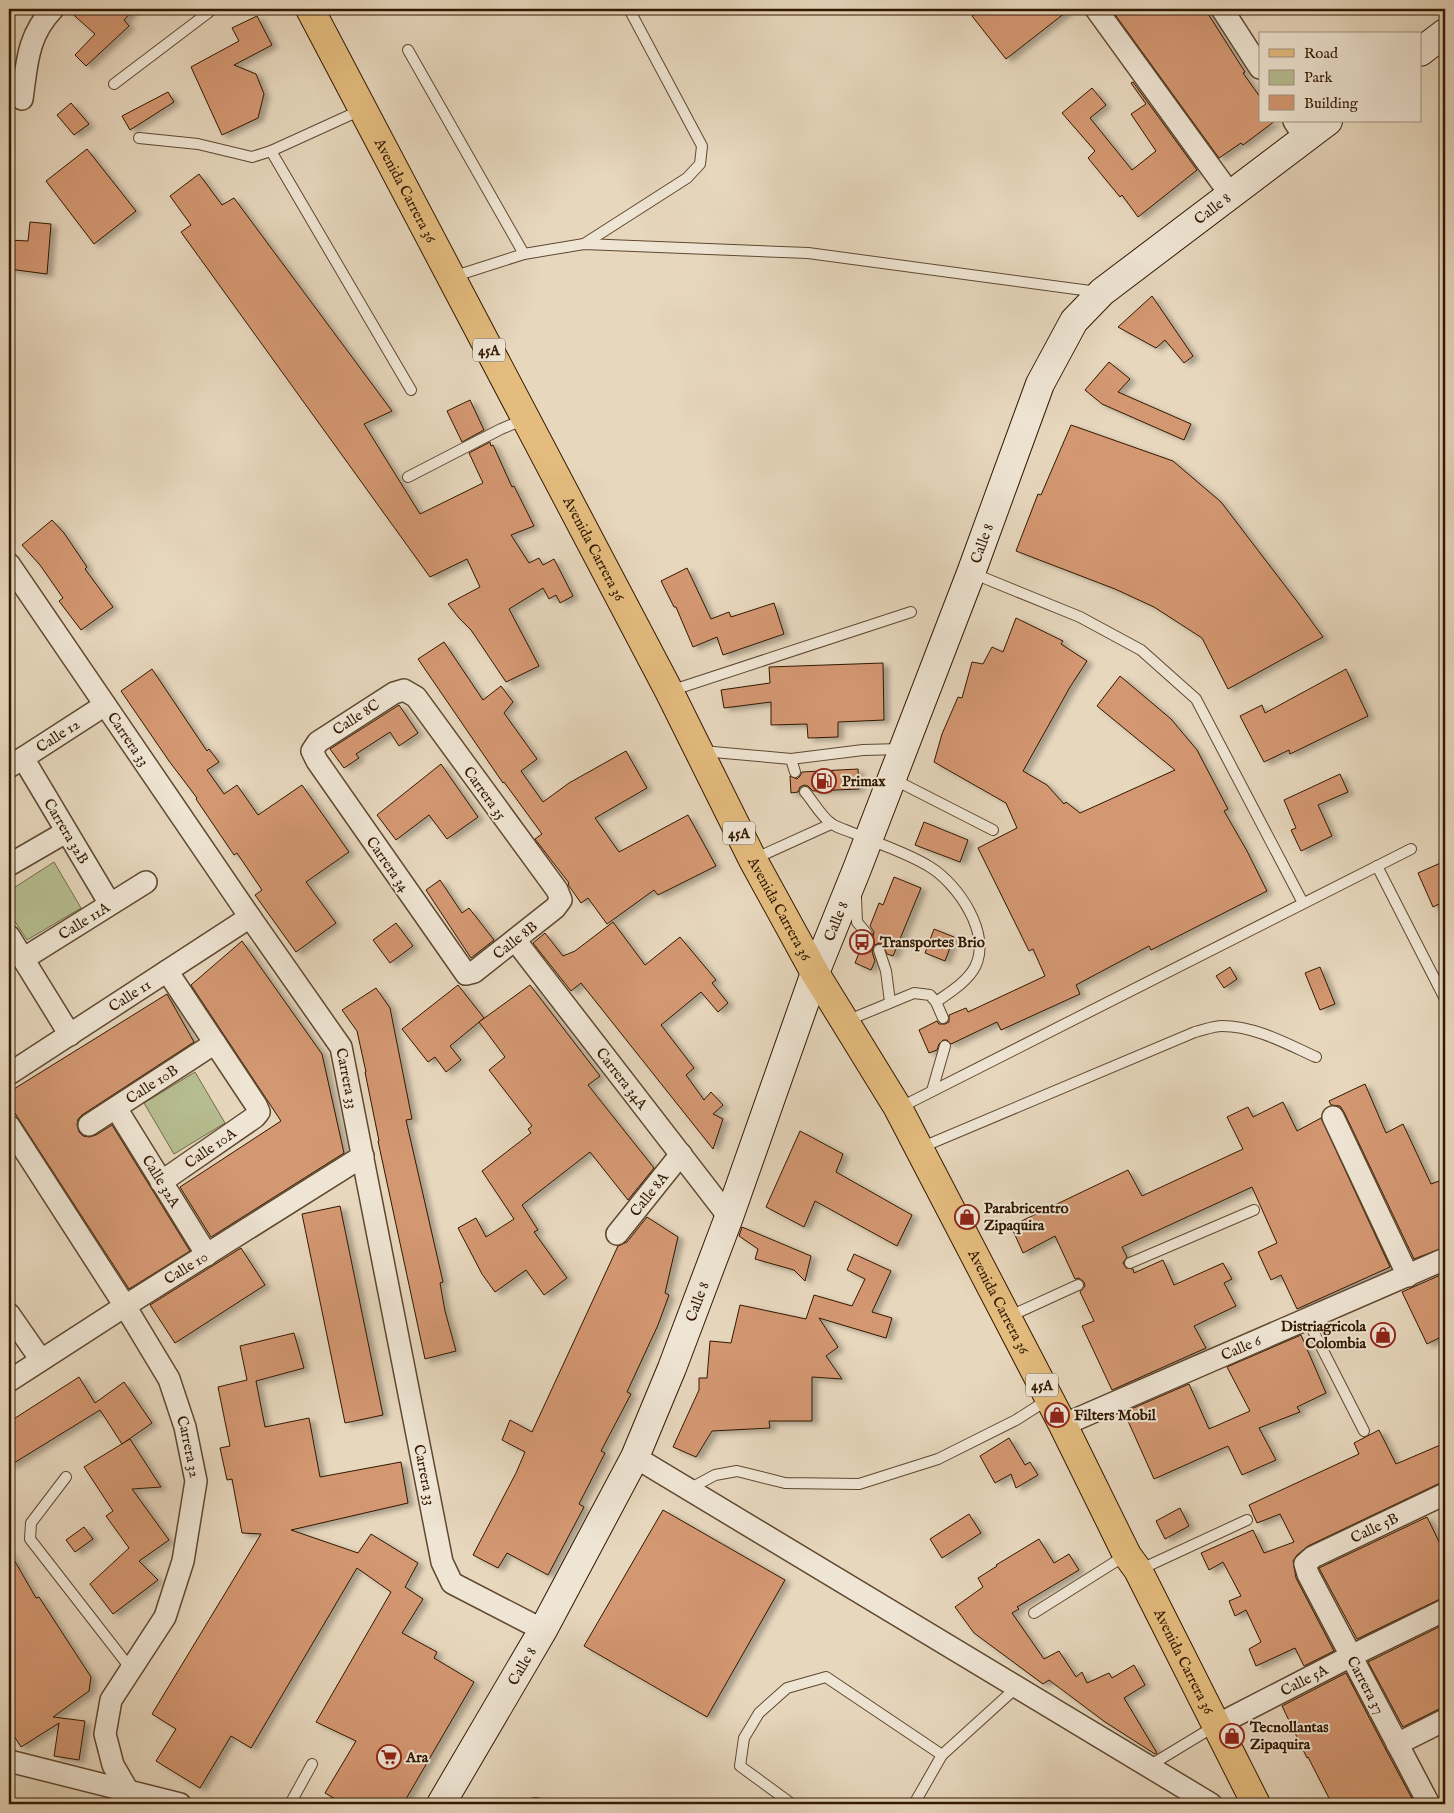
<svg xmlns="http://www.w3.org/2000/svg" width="1454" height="1813" viewBox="0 0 1454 1813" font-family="'IM FELL English',serif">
  <defs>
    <filter id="shadow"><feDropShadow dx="5.5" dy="3" stdDeviation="2.5" flood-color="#0004"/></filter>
  </defs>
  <rect width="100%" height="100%" fill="#e7d7bd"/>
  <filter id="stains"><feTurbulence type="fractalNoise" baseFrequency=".004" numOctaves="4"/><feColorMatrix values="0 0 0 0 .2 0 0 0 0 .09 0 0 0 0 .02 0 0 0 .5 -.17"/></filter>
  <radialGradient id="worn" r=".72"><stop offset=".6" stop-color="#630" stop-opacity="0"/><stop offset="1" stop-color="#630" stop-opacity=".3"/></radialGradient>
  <g fill="#b6be91" stroke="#746b48">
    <polygon points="54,862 81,908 27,940 9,912 9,891"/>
    <polygon points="195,1072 225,1123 174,1154 144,1103"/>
  </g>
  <g fill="#d39771" stroke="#321800" filter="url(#shadow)">
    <polygon points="67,9 134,9 124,20 129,26 86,66 75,55 95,34"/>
    <polygon points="981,9 1070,9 1006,59 972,16"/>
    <polygon points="1111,9 1205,9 1245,72 1243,73 1260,97 1260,121 1275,121 1243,145 1241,143 1219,158"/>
    <polygon points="257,16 272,45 234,65 256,74 264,94 258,118 222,135 191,67 239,41 232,28"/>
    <polygon points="1133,82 1197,170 1138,217 1122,195 1120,197 1088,158 1095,151 1062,113 1092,88 1106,105 1090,118 1132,170 1156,151 1131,114 1146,104 1131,83"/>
    <polygon points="168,92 174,102 130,130 122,116"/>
    <polygon points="71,103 89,124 74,135 57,115"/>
    <polygon points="87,149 136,211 94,244 46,181"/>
    <polygon points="199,174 222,205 234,198 392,411 364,424 420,514 483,483 469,453 490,442 491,446 493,445 512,487 514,486 534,526 511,535 529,563 539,558 543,565 554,559 573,596 560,603 556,595 549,599 543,588 509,609 539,666 506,682 471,630 459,618 448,604 480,587 467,559 430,577 181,232 191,225 170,196"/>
    <polygon points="30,222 51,224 47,274 9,269 9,240 28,241"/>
    <polygon points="1152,296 1193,356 1184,363 1165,340 1156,348 1118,327"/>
    <polygon points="1109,362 1130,379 1118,392 1191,424 1184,440 1102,404 1085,390"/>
    <polygon points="470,400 484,430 462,442 447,411"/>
    <polygon points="1071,425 1173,461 1221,502 1299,604 1323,637 1228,689 1202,638 1154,607 1115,589 1016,551 1038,494 1041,495"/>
    <polygon points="52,520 64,533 87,567 85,569 113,607 81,630 59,601 63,598 40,565 22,545"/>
    <polygon points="687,568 711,619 729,612 731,617 774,603 784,634 723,655 717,637 693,647 676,607 674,607 661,581"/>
    <polygon points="1016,618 1063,641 1061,644 1087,661 1070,687 1023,771 1047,785 1064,804 1066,802 1080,813 1175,770 1097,706 1120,676 1171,719 1197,750 1228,809 1224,811 1247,851 1267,891 1151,950 1149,946 1076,985 1080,994 1001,1030 997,1022 951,1044 947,1040 943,1040 939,1044 937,1050 929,1053 919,1030 937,1021 939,1024 945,1024 949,1022 949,1015 966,1008 968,1012 1045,976 1033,949 1029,951 978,848 1017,828 1006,803 934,762 942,734 958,697 962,698 972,662 983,664 992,647 1003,652"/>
    <polygon points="444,642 483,700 501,686 513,702 504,713 537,759 521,771 543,802 569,783 626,751 647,788 595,818 619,852 688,815 716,866 658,895 654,890 607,924 588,898 581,903 569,886 568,884 569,883 535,839 542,834 504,782 503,783 418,659"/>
    <polygon points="883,663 884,720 838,722 838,737 808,738 807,724 771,725 771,702 724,708 721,690 770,683 769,667"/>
    <polygon points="152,669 207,751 209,749 219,762 207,770 224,794 237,785 258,815 302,785 349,852 306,882 336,923 296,952 255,895 262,890 237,853 234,855 196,799 197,798 169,761 121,691"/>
    <polygon points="1346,669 1368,716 1290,754 1289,750 1264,762 1240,716 1262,705 1265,713"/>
    <polygon points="399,705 418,733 399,746 390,732 356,754 359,758 344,768 330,749"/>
    <polygon points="441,764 478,817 447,839 429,815 396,840 377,815"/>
    <polygon points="858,769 859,789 813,791 808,786 804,785 800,787 798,792 791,793 790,776 797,779 800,776 802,772"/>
    <polygon points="1340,774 1348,792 1318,805 1332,836 1301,851 1291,830 1296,828 1284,800"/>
    <polygon points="924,822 968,840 960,862 915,845"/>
    <polygon points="1445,861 1445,901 1433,907 1418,873"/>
    <polygon points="894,877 921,888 893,956 887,954 883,945 880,943 874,945 872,952 875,961 871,970 855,963 864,940 869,941 873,937 874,932 870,926 879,903 883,905"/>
    <polygon points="440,880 462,913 469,908 494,940 471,958 426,890"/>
    <polygon points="613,922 645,965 680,937 716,980 712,983 728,1003 718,1012 701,992 661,1025 694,1068 686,1075 704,1100 711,1092 723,1105 713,1114 723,1119 713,1149 581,983 571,991 533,943 545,933 563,956 575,951"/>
    <polygon points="396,923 413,946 390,963 373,940"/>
    <polygon points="934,929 954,937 945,961 925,953"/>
    <polygon points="242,941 322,1054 344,1153 211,1237 180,1187 281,1121 191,985"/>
    <polygon points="1230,967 1237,979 1224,988 1216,976"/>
    <polygon points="1320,967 1335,1004 1320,1010 1305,973"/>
    <polygon points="458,985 484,1018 450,1046 461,1060 446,1072 435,1057 428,1062 402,1029"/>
    <polygon points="530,985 600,1076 588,1085 654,1168 628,1200 590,1152 522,1205 538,1230 534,1232 567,1278 544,1295 526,1270 495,1292 482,1274 458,1228 476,1218 486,1237 514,1219 482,1171 531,1133 528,1129 532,1126 489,1070 505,1057 479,1022"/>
    <polygon points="376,988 390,1008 412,1119 406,1120 443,1282 440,1283 445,1311 456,1351 425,1359 378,1141 379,1141 365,1072 366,1072 357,1031 342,1010"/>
    <polygon points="167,994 194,1042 82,1115 78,1119 77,1125 79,1132 83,1136 89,1137 96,1135 112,1125 190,1251 129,1289 9,1104 9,1092"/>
    <polygon points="1365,1084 1386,1133 1403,1124 1431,1184 1439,1181 1445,1195 1445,1247 1414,1259 1344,1112 1340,1106 1331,1105 1329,1101"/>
    <polygon points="1283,1102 1297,1131 1321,1118 1390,1267 1297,1309 1281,1275 1271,1280 1258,1252 1277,1243 1252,1187 1122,1247 1127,1257 1123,1263 1126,1268 1133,1269 1134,1273 1163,1260 1174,1285 1223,1263 1232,1279 1224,1283 1236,1306 1194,1326 1206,1348 1112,1390 1082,1326 1094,1321 1080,1292 1085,1286 1084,1282 1079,1278 1075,1279 1055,1236 1023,1253 1011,1226 1128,1170 1142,1196 1243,1149 1227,1117 1248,1107 1253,1117"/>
    <polygon points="800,1131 843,1154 836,1172 912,1215 897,1246 815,1201 804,1227 766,1207"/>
    <polygon points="340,1206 383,1415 345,1423 302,1214"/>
    <polygon points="647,1217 678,1237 665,1293 669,1295 658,1325 627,1392 631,1394 601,1451 605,1453 579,1504 584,1507 548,1575 507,1553 498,1568 473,1555 516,1473 525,1452 502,1440 510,1420 532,1432 618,1246 627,1242"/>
    <polygon points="742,1227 811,1256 805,1281 794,1270 755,1259 758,1249 739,1236"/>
    <polygon points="241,1248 265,1285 175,1343 150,1305"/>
    <polygon points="854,1254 891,1271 872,1312 892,1318 886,1338 819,1318 838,1347 826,1356 842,1379 812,1377 812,1421 769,1421 770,1428 712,1431 696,1457 673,1447 699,1390 699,1378 707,1378 710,1341 731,1343 740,1305 806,1319 814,1295 852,1306 865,1279 847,1270"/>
    <polygon points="1445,1273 1445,1335 1427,1344 1402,1292"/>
    <polygon points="294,1333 304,1368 256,1381 265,1427 309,1418 320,1477 401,1462 408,1503 291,1530 358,1553 371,1534 418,1563 405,1587 423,1599 402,1633 437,1652 434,1658 474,1682 403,1804 344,1804 325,1793 356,1741 316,1722 391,1592 357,1568 251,1748 231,1736 200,1788 156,1761 176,1729 152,1714 261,1534 242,1533 232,1479 227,1480 220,1448 230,1446 218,1387 247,1380 240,1346"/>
    <polygon points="1301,1335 1326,1393 1297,1407 1300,1412 1259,1428 1276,1460 1242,1475 1228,1446 1154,1479 1124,1412 1189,1384 1209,1429 1250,1411 1227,1367"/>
    <polygon points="79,1377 95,1403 124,1382 152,1423 122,1444 100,1410 9,1466 9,1422"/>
    <polygon points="1379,1430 1396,1464 1445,1443 1445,1482 1440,1483 1308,1546 1297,1555 1293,1561 1296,1578 1334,1651 1304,1666 1295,1648 1256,1666 1249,1649 1261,1642 1246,1610 1235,1616 1229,1601 1241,1596 1223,1562 1209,1570 1201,1553 1253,1530 1264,1553 1294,1542 1280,1514 1257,1523 1249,1505 1359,1454 1354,1443"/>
    <polygon points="1009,1438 1025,1465 1030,1462 1038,1475 1016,1488 1011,1474 995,1483 980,1456"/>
    <polygon points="130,1439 161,1487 132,1489 169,1540 139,1561 158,1580 113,1614 90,1584 129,1548 106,1516 113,1511 84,1467"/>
    <polygon points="1180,1508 1189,1526 1165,1539 1156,1521"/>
    <polygon points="663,1510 785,1580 707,1717 584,1646"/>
    <polygon points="969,1514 981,1533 942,1558 930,1539"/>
    <polygon points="1427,1517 1445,1554 1445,1598 1440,1599 1357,1639 1319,1568"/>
    <polygon points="84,1527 93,1539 75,1552 66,1540"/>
    <polygon points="1039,1539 1054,1563 1069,1554 1079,1570 1017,1607 1019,1609 1012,1613 1044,1659 1059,1651 1076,1677 1082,1672 1087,1683 1109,1673 1112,1678 1134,1665 1145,1685 1124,1698 1157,1753 1155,1754 1105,1722 1049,1680 1043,1684 974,1633 955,1607 983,1587 978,1578 997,1566 996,1565"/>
    <polygon points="9,1551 36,1598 39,1597 91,1677 89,1691 53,1717 85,1721 79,1760 54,1756 59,1723 21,1747 9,1728"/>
    <polygon points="1445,1624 1445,1708 1439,1709 1403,1727 1368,1662"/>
    <polygon points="1346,1673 1386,1750 1415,1804 1332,1804 1308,1757 1307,1758 1282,1706"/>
  </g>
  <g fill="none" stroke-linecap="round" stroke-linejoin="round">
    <defs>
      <g id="service">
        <polyline points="408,50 524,254"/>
        <polyline points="114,84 213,9"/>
        <polyline points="139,138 198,144 252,157 271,151 361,110"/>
        <polyline points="271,151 411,390"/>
        <polyline points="584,244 687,178 700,164 702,146 629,9"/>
        <polyline points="452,277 524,254 584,244 808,253 1098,292"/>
        <polyline points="408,477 501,429 525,419"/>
        <polyline points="972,573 1080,617 1141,650 1196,699 1303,903"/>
        <polyline points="670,691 911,612"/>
        <polyline points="702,751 791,759 863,750 901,749"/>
        <polyline points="791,759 795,772"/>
        <polyline points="893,779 993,830"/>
        <path d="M805,792C813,801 822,818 832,824C838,828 846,830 853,833C878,844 906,852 930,867C958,884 992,934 975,967C967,982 950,992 936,1002"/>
        <polyline points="754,859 831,824"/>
        <polyline points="1377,866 1445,999"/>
        <polyline points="856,898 857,922 867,934"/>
        <polyline points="879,950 886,971 890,1002"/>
        <polyline points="846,1021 914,993 930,995 936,1002 943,1018"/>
        <polyline points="932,1091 945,1046"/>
        <polyline points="899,1108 1411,849"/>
        <path d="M920,1148L1195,1032C1204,1030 1213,1026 1222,1026C1255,1026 1287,1044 1316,1057"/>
        <polyline points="1130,1263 1254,1210"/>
        <polyline points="1008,1317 1078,1285"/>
        <polyline points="1307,1319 1364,1431"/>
        <polyline points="66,1477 31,1523 30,1539 131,1669"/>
        <polyline points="689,1489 715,1475 737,1471 785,1483 859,1484 938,1459 1016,1420 1049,1399"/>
        <polyline points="1139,1570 1247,1520"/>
        <polyline points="1034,1613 1126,1555"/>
        <polyline points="1149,1766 1215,1726"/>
        <polyline points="290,1804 312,1764"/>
        <polyline points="531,1804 535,1803 540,1804"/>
        <polyline points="792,1804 740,1766 744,1738 759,1713 787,1688 826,1677 942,1755"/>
        <polyline points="914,1804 942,1755 1017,1687"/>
      </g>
      <g id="minor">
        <polyline points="1096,9 1230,194"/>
        <polyline points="1222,9 1260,68"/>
        <path d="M22,99C27,64 27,36 53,9"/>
        <polyline points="1294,121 1305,138"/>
        <path id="s1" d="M9,564L250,917L341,1047L442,1562L452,1583L543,1630"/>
        <polygon points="404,690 416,697 557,890 561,900 555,908 474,972 466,974 317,761 312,751 318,742 394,693"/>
        <path id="s2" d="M23,758L110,904"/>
        <path id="s3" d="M9,767L105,705"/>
        <polyline points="9,865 66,832"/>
        <polyline points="9,936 70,1035"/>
        <path id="s4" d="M515,940L729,1217"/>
        <path id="s5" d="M23,959L146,882"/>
        <path id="s6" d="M9,1074L250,917"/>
        <path id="s7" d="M116,1108L207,1255"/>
        <polyline points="1333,1117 1408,1276"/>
        <path id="s8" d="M89,1125L215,1043"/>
        <path id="s9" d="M9,1126L125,1306L169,1379L185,1427L196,1481L183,1561L165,1617L111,1700L105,1734L113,1765L128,1791"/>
        <path id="s10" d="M161,1182L255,1117L259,1112L256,1105L167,971"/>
        <path id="s11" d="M617,1234L681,1154"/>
        <polyline points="9,1314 41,1360"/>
        <path id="s12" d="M9,1381L125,1306L363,1156"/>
        <path id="s13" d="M1063,1425L1445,1259"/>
        <polyline points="635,1457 1211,1804"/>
        <path id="s14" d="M1217,1725L1351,1656L1445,1610"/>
        <polyline points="1397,1744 1445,1720"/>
        <polyline points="9,1761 180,1804"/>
        <path id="s15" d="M1429,1804L1308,1574L1305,1564L1313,1557L1445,1494"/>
      </g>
      <g id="secondary">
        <polyline points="1420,52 1445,33"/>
        <path id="s16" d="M441,1804L543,1630L635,1457L672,1368L729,1217L815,973L857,869L971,573L1040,384L1074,321L1102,292L1328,121"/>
      </g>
      <g id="primary">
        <path id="s17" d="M310,9L669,691L753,860L815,973L898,1108L1063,1425L1127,1555L1138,1570L1256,1804"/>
      </g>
    </defs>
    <use href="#service" stroke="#5f482f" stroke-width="12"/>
    <use href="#minor" stroke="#5f482f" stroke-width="24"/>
    <use href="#secondary" stroke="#321800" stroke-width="30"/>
    <use href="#primary" stroke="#321800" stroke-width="30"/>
    <use href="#service" stroke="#efe5d4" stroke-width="10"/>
    <use href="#minor" stroke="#efe5d4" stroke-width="21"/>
    <use href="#secondary" stroke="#efe5d4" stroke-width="28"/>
    <use href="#primary" stroke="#e4bc7e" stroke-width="28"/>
  </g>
  <defs>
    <symbol id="fuel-ring" viewBox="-11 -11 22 22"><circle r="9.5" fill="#efe5d4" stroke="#8f2418" stroke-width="1.5"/><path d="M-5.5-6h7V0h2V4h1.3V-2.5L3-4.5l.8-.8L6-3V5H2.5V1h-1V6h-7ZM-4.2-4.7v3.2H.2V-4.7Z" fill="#8f2418"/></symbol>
    <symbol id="bus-ring" viewBox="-11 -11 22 22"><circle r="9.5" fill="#efe5d4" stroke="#8f2418" stroke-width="1.5"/><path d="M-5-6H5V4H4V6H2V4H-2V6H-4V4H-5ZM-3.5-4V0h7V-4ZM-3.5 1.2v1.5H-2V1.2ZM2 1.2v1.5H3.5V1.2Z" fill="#8f2418"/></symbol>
    <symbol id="shop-ring" viewBox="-11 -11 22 22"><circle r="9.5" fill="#efe5d4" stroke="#8f2418" stroke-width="1.5"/><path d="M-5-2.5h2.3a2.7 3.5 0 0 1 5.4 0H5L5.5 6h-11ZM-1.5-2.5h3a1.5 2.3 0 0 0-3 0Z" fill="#8f2418"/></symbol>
    <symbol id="supermarket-ring" viewBox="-11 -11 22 22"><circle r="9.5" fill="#efe5d4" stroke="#8f2418" stroke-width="1.5"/><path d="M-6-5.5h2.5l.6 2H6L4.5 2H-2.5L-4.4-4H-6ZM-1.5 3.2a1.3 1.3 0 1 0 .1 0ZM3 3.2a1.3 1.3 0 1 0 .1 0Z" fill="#8f2418"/></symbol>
  </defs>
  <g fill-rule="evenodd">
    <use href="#fuel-ring" x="810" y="767" width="28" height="28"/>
    <use href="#bus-ring" x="848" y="928" width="28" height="28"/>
    <use href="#shop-ring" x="953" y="1203" width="28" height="28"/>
    <use href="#shop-ring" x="1369" y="1321" width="28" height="28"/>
    <use href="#shop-ring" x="1043" y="1401" width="28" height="28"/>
    <use href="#shop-ring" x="1218" y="1722" width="28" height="28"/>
    <use href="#supermarket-ring" x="375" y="1743" width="28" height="28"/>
  </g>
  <g text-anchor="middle" stroke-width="4" stroke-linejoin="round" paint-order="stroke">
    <g fill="#efe5d4" stroke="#6b5640" stroke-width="1">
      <rect x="473" y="338.5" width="32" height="23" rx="4"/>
      <rect x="723" y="821.5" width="32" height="23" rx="4"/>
      <rect x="1026" y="1373.5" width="32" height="23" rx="4"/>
    </g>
    <g font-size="14" font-weight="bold" fill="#321800">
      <text x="489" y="355">45A</text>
      <text x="739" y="838">45A</text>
      <text x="1042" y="1390">45A</text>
    </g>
    <g font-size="15" fill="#321800" stroke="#efe5d4">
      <text dy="5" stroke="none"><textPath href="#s17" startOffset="205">Avenida Carrera 36</textPath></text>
      <text dy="5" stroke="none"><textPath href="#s16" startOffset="1795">Calle 8</textPath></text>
      <text dy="5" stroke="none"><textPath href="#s16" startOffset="1375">Calle 8</textPath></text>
      <text dy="5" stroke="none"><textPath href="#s17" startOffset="610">Avenida Carrera 36</textPath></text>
      <text transform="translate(356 717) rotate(-33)" y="5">Calle 8C</text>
      <text dy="5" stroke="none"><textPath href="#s3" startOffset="58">Calle 12</textPath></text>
      <text dy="5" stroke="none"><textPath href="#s1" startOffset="212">Carrera 33</textPath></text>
      <text transform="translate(485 793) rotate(54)" y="5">Carrera 35</text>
      <text dy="5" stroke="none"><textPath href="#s2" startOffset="85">Carrera 32B</textPath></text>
      <text transform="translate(388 864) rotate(55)" y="5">Carrera 34</text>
      <text dy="5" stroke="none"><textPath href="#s17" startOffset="1015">Avenida Carrera 36</textPath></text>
      <text dy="5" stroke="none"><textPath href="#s5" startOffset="72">Calle 11A</textPath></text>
      <text dy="5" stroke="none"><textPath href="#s16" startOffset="970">Calle 8</textPath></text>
      <text transform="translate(515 940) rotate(-38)" y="5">Calle 8B</text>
      <text dy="5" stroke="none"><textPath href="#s6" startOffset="144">Calle 11</textPath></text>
      <text dy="5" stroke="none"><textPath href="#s4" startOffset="175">Carrera 34A</textPath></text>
      <text dy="5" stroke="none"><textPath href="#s1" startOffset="618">Carrera 33</textPath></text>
      <text dy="5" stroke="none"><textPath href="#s8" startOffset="75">Calle 10B</textPath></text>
      <text dy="5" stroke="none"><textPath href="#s10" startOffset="60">Calle 10A</textPath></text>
      <text dy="5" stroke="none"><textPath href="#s7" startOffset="86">Calle 32A</textPath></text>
      <text dy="5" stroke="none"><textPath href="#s11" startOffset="51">Calle 8A</textPath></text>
      <text dy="5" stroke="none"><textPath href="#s12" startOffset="210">Calle 10</textPath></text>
      <text dy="5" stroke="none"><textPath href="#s17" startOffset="1465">Avenida Carrera 36</textPath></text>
      <text dy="5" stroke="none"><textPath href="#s16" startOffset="565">Calle 8</textPath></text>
      <text dy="5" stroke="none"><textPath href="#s13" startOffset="194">Calle 6</textPath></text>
      <text dy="5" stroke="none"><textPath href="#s9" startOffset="370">Carrera 32</textPath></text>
      <text dy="5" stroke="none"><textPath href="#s1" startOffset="1022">Carrera 33</textPath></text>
      <text dy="5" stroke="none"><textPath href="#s15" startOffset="349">Calle 5B</textPath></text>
      <text dy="5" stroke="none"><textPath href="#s17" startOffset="1870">Avenida Carrera 36</textPath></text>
      <text dy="5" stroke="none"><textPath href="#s16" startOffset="160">Calle 8</textPath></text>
      <text dy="5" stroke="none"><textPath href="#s14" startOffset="98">Calle 5A</textPath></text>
      <text transform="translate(1366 1685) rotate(62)" y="5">Carrera 37</text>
    </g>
    <g font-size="15" font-weight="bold" fill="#321800" stroke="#efe5d4" text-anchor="start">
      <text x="842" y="786">Primax</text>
      <text x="880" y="947">Transportes Brio</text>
      <text x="984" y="1213">Parabricentro<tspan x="984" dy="17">Zipaquira</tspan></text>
      <text x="1366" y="1331" text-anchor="end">Distriagricola<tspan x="1366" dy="17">Colombia</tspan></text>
      <text x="1074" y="1420">Filters Mobil</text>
      <text x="1250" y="1732">Tecnollantas<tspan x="1250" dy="17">Zipaquira</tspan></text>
      <text x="406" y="1762">Ara</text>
    </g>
  </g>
  <rect width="1454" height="1813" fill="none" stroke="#e7d7bd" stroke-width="30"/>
  <rect x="10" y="10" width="1434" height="1793" fill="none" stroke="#321800" stroke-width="2.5"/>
  <rect x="15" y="15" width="1424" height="1783" fill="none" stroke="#321800"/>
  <rect x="1259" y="32" width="162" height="90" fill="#efe5d4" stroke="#a3937f"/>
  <rect x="1269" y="49" width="25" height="8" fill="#e4bc7e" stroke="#a3937f"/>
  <text x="1304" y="58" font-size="15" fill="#321800">Road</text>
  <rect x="1269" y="70" width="25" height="15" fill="#b6be91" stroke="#a3937f"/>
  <text x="1304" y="82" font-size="15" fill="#321800">Park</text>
  <rect x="1269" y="95" width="25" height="15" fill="#d39771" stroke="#a3937f"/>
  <text x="1304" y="108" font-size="15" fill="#321800">Building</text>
  <rect width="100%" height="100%" filter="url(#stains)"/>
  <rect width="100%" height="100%" fill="url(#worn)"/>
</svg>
